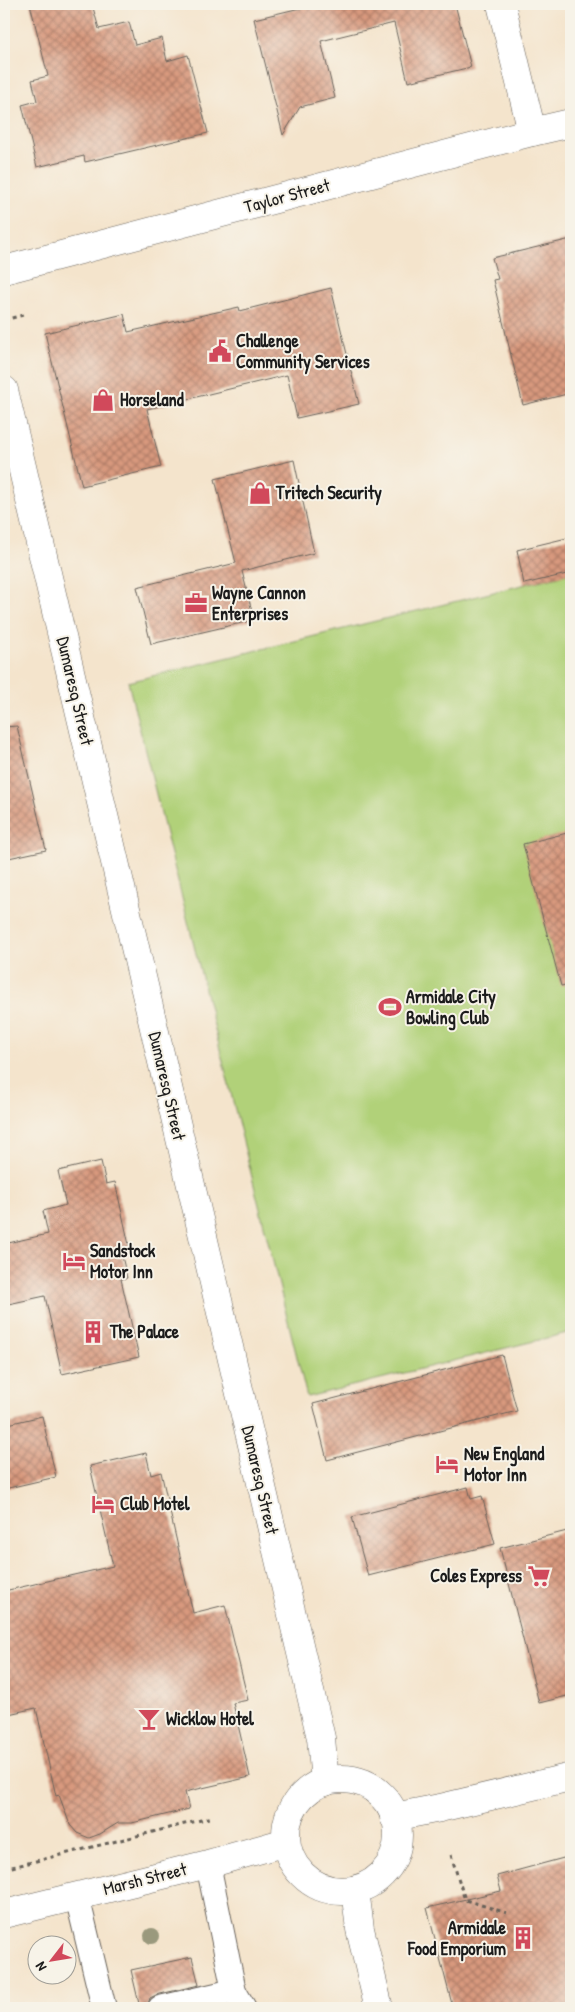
<svg xmlns="http://www.w3.org/2000/svg" width="575" height="2012" viewBox="0 0 575 2012" font-family="'Patrick Hand',sans-serif">
  <defs>
    <pattern id="building-cross-hatch" width="8" height="8" patternUnits="userSpaceOnUse" patternTransform="scale(1.25)"><rect width="8" height="8" fill="#d8997e"/><path d="M0 0l8 8M0 8l8-8" fill="none" stroke="#ae7c66"/></pattern>
  </defs>
  <rect width="100%" height="100%" fill="#f7f3e8"/>
  <filter id="ink" filterUnits="userSpaceOnUse"><feTurbulence type="fractalNoise" baseFrequency=".02" numOctaves="2"/><feDisplacementMap in="SourceGraphic" scale="10" xChannelSelector="R" yChannelSelector="G"/><feConvolveMatrix kernelMatrix="1 2 1 2 8 2 1 2 1" color-interpolation-filters="sRGB"/></filter>
  <filter id="wash" filterUnits="userSpaceOnUse"><feTurbulence type="fractalNoise" baseFrequency=".0096" numOctaves="4" result="noise"/><feDisplacementMap in="SourceGraphic" scale="20" xChannelSelector="R" yChannelSelector="G"/><feGaussianBlur stdDeviation="1.12" result="paint"/><feColorMatrix in="noise" values="0 0 0 0 0 0 0 0 0 0 0 0 0 0 0 0 0 1.4 0 .05"/><feComposite in="paint" operator="in"/></filter>
  <g filter="url(#wash)">
    <rect width="100%" height="100%" fill="#f4e4cc"/>
    <polygon fill="#b1d179" stroke="#66764a" points="571,573 571,1332 307,1397 128,682"/>
    <g id="blocks">
      <g fill="url(#building-cross-hatch)">
        <polygon points="30,4 92,4 99,29 129,22 135,45 162,38 167,61 188,55 208,133 85,162 84,156 37,167 22,105 37,101 32,80 48,76"/>
        <polygon points="317,4 455,4 471,67 408,82 394,23 321,41 335,98 300,107 283,135 254,19"/>
        <polygon points="571,239 571,393 523,405 493,280 498,279 492,258"/>
        <polygon points="331,288 359,404 297,418 287,375 147,409 161,467 82,486 45,333 124,314 128,332 239,307 240,311"/>
        <polygon points="294,460 314,553 242,571 254,620 151,644 137,587 236,563 215,479"/>
        <polygon points="571,537 571,573 524,584 517,550"/>
        <polygon points="17,726 46,850 4,859 4,727"/>
        <polygon points="571,832 571,984 561,986 523,844"/>
        <polygon points="101,1161 106,1184 115,1182 131,1254 122,1256 127,1278 121,1279 139,1357 62,1374 45,1296 4,1305 4,1244 48,1234 43,1211 66,1205 58,1171"/>
        <polygon points="502,1355 517,1411 327,1460 313,1404"/>
        <polygon points="42,1416 56,1477 4,1489 4,1425"/>
        <polygon points="146,1453 151,1475 161,1472 193,1613 225,1605 248,1700 233,1703 250,1777 185,1792 189,1809 132,1823 118,1823 100,1834 89,1838 77,1833 70,1825 59,1795 56,1796 36,1708 4,1715 4,1591 113,1566 90,1466"/>
        <polygon points="468,1487 471,1499 482,1496 495,1544 368,1576 352,1517"/>
        <polygon points="571,1530 571,1695 539,1703 500,1548"/>
        <polygon points="571,1856 571,2008 453,2008 427,1908 501,1891 497,1876"/>
        <polygon points="192,1957 199,1985 156,1995 150,1998 147,2008 140,2008 131,1970"/>
      </g>
    </g>
  </g>
  <g filter="url(#ink)">
    <use href="#blocks" fill-opacity="0" stroke="#68625a" stroke-width="1"/>
    <g fill="none" stroke-linecap="round" stroke-linejoin="round">
      <defs>
        <g id="service">
          <polyline points="208,1864 234,1991"/>
          <polyline points="77,1896 104,2008"/>
          <polyline points="160,2008 234,1991 244,2008"/>
        </g>
        <g id="minor">
          <polyline points="501,4 532,132"/>
          <polyline points="4,270 532,132 571,123"/>
          <polyline points="4,390 321,1738 325,1782"/>
          <polyline points="355,1890 360,1929 379,2008"/>
        </g>
        <g id="secondary">
          <circle cx="342" cy="1835" r="56"/>
          <polyline points="394,1817 440,1808 571,1777"/>
          <polyline points="4,1914 208,1864 286,1842"/>
        </g>
      </defs>
      <use href="#service" stroke="#68625a" stroke-width="26"/>
      <use href="#minor" stroke="#68625a" stroke-width="29"/>
      <use href="#secondary" stroke="#68625a" stroke-width="29"/>
      <g stroke="#68625a" stroke-width="3" stroke-dasharray="4 4" stroke-linecap="butt">
        <polyline points="4,320 23,315"/>
        <polyline points="451,1855 465,1900 507,1913"/>
        <polyline points="4,1869 213,1817"/>
      </g>
      <use href="#service" stroke="#fff" stroke-width="24"/>
      <use href="#minor" stroke="#fff" stroke-width="28"/>
      <use href="#secondary" stroke="#fff" stroke-width="28"/>
    </g>
    <circle fill="#9a997d" cx="152" cy="1936" r="8"/>
  </g>
  <defs>
    <symbol id="civic-bare" viewBox="-9 -9 18 18"><path d="M-.6-6.5H3V-4.5H.6V-3L4-1V1h2V6H-6V1h2V-1L-.6-3ZM-1.2 2.5V6h2.4V2.5Z" fill="#d1495b" stroke="#f7f3e8" stroke-width="2.5" paint-order="stroke"/></symbol>
    <symbol id="shop-bare" viewBox="-9 -9 18 18"><path d="M-5-2.5h2.3a2.7 3.5 0 0 1 5.4 0H5L5.5 6h-11ZM-1.5-2.5h3a1.5 2.3 0 0 0-3 0Z" fill="#d1495b" stroke="#f7f3e8" stroke-width="2.5" paint-order="stroke"/></symbol>
    <symbol id="office-bare" viewBox="-9 -9 18 18"><path d="M-6-3h4V-5.5h4V-3h4V5H-6ZM-1-4.5V-3h2v-1.5ZM-6 0V1H6V0Z" fill="#d1495b" stroke="#f7f3e8" stroke-width="2.5" paint-order="stroke"/></symbol>
    <symbol id="stadium-bare" viewBox="-9 -9 18 18"><path d="M0-5a6.5 5 0 1 0 0 10a6.5 5 0 1 0 0-10ZM-3.5-1.8h7v3.6h-7Z" fill="#d1495b" stroke="#f7f3e8" stroke-width="2.5" paint-order="stroke"/></symbol>
    <symbol id="hotel-bare" viewBox="-9 -9 18 18"><path d="M-6-4.5h1.5V1H6V5H4.5V3h-9V5H-6ZM-4 0a1.8 1.8 0 1 1 3.6 0ZM.5 0V-2.5h3Q6-2.5 6 0Z" fill="#d1495b" stroke="#f7f3e8" stroke-width="2.5" paint-order="stroke"/></symbol>
    <symbol id="building-bare" viewBox="-9 -9 18 18"><path d="M-4-6H4V6H1V3H-1V6H-4ZM-2.5-4.3h1.7v1.8h-1.7ZM.8-4.3h1.7v1.8H.8ZM-2.5-1h1.7V.8h-1.7ZM.8-1h1.7V.8H.8Z" fill="#d1495b" stroke="#f7f3e8" stroke-width="2.5" paint-order="stroke"/></symbol>
    <symbol id="supermarket-bare" viewBox="-9 -9 18 18"><path d="M-6-5.5h2.5l.6 2H6L4.5 2H-2.5L-4.4-4H-6ZM-1.5 3.2a1.3 1.3 0 1 0 .1 0ZM3 3.2a1.3 1.3 0 1 0 .1 0Z" fill="#d1495b" stroke="#f7f3e8" stroke-width="2.5" paint-order="stroke"/></symbol>
    <symbol id="bar-bare" viewBox="-9 -9 18 18"><path d="M-6-5H6L.8 .8V4.5H3.5V6h-7V4.5H-.8V.8Z" fill="#d1495b" stroke="#f7f3e8" stroke-width="2.5" paint-order="stroke"/></symbol>
  </defs>
  <g fill-rule="evenodd">
    <use href="#civic-bare" x="204" y="335" width="32" height="32"/>
    <use href="#shop-bare" x="87" y="384" width="32" height="32"/>
    <use href="#shop-bare" x="244" y="477" width="32" height="32"/>
    <use href="#office-bare" x="180" y="587" width="32" height="32"/>
    <use href="#stadium-bare" x="374" y="991" width="32" height="32"/>
    <use href="#hotel-bare" x="58" y="1245" width="32" height="32"/>
    <use href="#building-bare" x="77" y="1316" width="32" height="32"/>
    <use href="#hotel-bare" x="431" y="1448" width="32" height="32"/>
    <use href="#hotel-bare" x="87" y="1488" width="32" height="32"/>
    <use href="#supermarket-bare" x="523" y="1560" width="32" height="32"/>
    <use href="#bar-bare" x="133" y="1703" width="32" height="32"/>
    <use href="#building-bare" x="507" y="1922" width="32" height="32"/>
  </g>
  <g text-anchor="middle" stroke-width="4" stroke-linejoin="round" paint-order="stroke">
    <g font-size="18" fill="#1c1c1c" stroke="#f7f3e8">
      <text transform="translate(287 196) rotate(-15)" y="6">Taylor Street</text>
      <text transform="translate(75 691) rotate(77)" y="6">Dumaresq Street</text>
      <text transform="translate(167 1086) rotate(77)" y="6">Dumaresq Street</text>
      <text transform="translate(260 1480) rotate(77)" y="6">Dumaresq Street</text>
      <text transform="translate(145 1879) rotate(-14)" y="6">Marsh Street</text>
    </g>
    <g font-size="18" font-weight="bold" fill="#1c1c1c" stroke="#f7f3e8" text-anchor="start">
      <text x="236" y="347">Challenge<tspan x="236" dy="21">Community Services</tspan></text>
      <text x="120" y="406">Horseland</text>
      <text x="276" y="499">Tritech Security</text>
      <text x="212" y="599">Wayne Cannon<tspan x="212" dy="21">Enterprises</tspan></text>
      <text x="406" y="1003">Armidale City<tspan x="406" dy="21">Bowling Club</tspan></text>
      <text x="90" y="1257">Sandstock<tspan x="90" dy="21">Motor Inn</tspan></text>
      <text x="110" y="1338">The Palace</text>
      <text x="464" y="1460">New England<tspan x="464" dy="21">Motor Inn</tspan></text>
      <text x="120" y="1510">Club Motel</text>
      <text x="522" y="1582" text-anchor="end">Coles Express</text>
      <text x="166" y="1725">Wicklow Hotel</text>
      <text x="506" y="1934" text-anchor="end">Armidale<tspan x="506" dy="21">Food Emporium</tspan></text>
    </g>
  </g>
  <rect width="575" height="2012" fill="none" stroke="#f7f3e8" stroke-width="20"/>
  <g transform="translate(52 1960) rotate(239)"><circle r="24" fill="#f7f3e8" stroke="#9f9d96"/>
  <path d="M0-4L9 19L0 12L-9 19Z" fill="#d1495b"/>
  <text y="-8" font-size="14" font-weight="bold" text-anchor="middle" fill="#1c1c1c">N</text>
  </g>
</svg>
